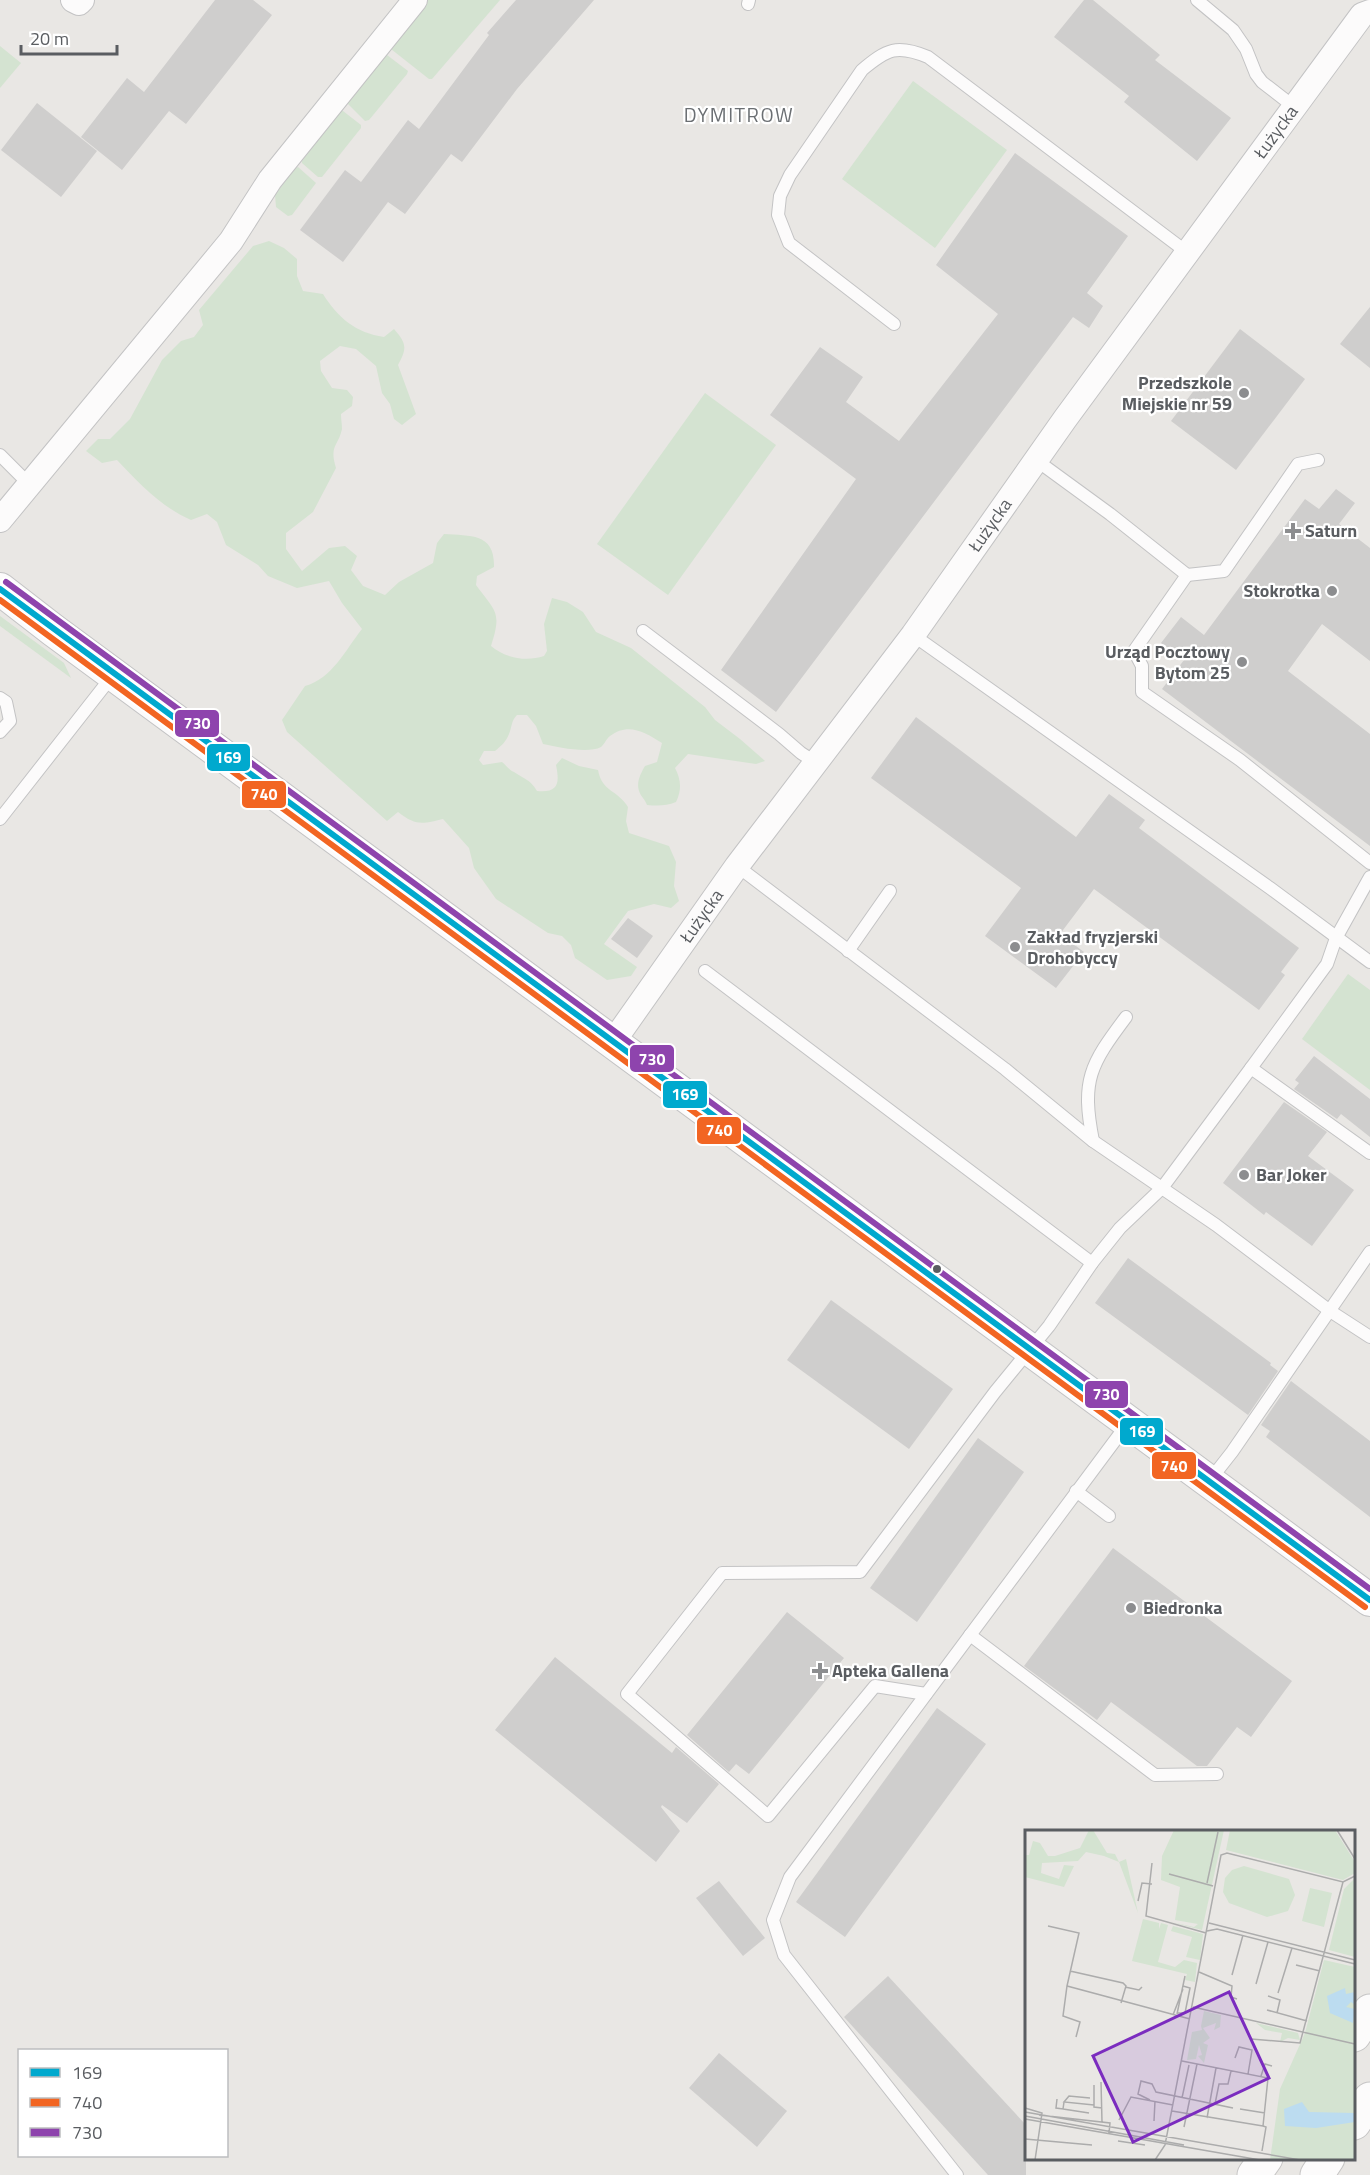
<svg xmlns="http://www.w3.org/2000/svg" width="1370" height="2175" viewBox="0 0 1370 2175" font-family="'Titillium Web',sans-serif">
  <rect width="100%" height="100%" fill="#e9e7e4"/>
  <g fill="#d4e3d1">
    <polygon points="427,0 500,0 432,79 429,79 391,49 391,45"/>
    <polygon points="0,46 21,63 0,88"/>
    <polygon points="387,55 408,71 407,74 369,120 365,121 347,103 385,56"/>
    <polygon points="913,81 1007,150 935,248 842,179"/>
    <polygon points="340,111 343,111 361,125 361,128 322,177 318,177 302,163 302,161"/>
    <polygon points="298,167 316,183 292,215 288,216 276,207 275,195 295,168"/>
    <path d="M269,241L284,248L297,259V276L303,291L323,294C338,318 356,333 384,337L394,329C407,344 407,348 398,365L416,414L402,425L394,419L390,404L382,393L376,366L356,349L340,346L320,361L321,371L332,388L347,390L353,397L352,406L341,414C341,419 342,425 342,429C338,447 329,445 336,468L313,512L286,533V549L302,571L329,548L345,546L357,556L351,570L363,586L385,595L399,582L433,563L437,543L444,534C471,536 495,533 494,567L477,576L476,585C496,612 502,612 491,646C505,658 526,662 544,656L547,651L544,624L552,598L567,602L583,612L596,632L631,648L705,707L715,720L740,739L765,761L756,764L688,754L675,768C681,779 682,790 676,802C666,806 658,806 647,805C645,799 641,797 639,791C636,782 641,773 645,766L657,762L662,743C645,732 628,722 610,736C606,739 604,745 601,747C588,754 557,747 543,744L536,726L527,715H517C511,721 512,727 509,734C506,742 501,746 495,751H484L479,760L483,765L502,762C506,765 509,770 514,772C524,779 530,779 537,791C558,793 560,784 556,765L562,758L579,766L598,770C602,792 618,790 628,807L626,821L629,833L669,846L676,862L674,886L679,901L671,908L654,904L628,911L604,944L637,967L631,976L607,980L575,958L571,945L562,936L548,933L496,899L474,868L469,848L443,819C422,824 416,826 398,812L387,821L287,732L282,720L305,686C332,679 346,649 362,629L342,603L329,581L297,588L268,576L258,565L226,545L217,522L207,514L191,520C161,507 139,483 117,460L102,463L86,451L98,439H110L130,419L162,360L181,341L194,337L203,325L199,310L253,246Z"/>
    <polygon points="705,393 776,445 668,595 597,544"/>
    <polygon points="0,616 64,663 71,678 0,626"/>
    <polygon points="1348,974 1370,990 1370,1090 1302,1039"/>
  </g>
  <g fill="#cfcecd">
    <polygon points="215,0 253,0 272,15 186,124 169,111 122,170 81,137 127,78 144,92"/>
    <polygon points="516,0 594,0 517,89 462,162 451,154 405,214 388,202 343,262 300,230 345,170 361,182 408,120 419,129 489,35 487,33"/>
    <polygon points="1084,0 1093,0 1160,55 1155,60 1231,118 1197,161 1124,102 1129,96 1054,37"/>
    <polygon points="37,103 97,151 61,197 1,150"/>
    <polygon points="1015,153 1128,236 1087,293 1103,306 1089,328 1073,317 776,712 721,670 856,479 770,415 820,347 863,377 846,402 899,441 998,314 936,265"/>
    <polygon points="1370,307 1370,368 1340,344"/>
    <polygon points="1240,329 1305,379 1236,470 1171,421"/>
    <polygon points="1336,489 1355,503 1339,524 1370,548 1370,661 1322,624 1288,671 1370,734 1370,846 1162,689 1184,660 1161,643 1181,617 1204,635 1305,499 1319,509"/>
    <polygon points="916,717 1076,837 1109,794 1145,820 1139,828 1299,948 1281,972 1285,975 1259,1010 1094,889 1060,934 1084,952 1056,988 985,936 1021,888 871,778"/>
    <polygon points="628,918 653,936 637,958 611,939"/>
    <polygon points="1314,1056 1370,1099 1370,1137 1341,1114 1337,1119 1294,1089 1299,1083 1295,1080"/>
    <polygon points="1284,1102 1327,1132 1308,1156 1354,1190 1312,1246 1266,1212 1264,1215 1223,1183"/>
    <polygon points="1128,1258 1271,1363 1270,1365 1278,1371 1248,1415 1095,1303"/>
    <polygon points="831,1300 953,1389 909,1449 787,1360"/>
    <polygon points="1291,1381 1370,1441 1370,1517 1266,1437 1270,1431 1261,1425"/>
    <polygon points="978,1438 1024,1472 917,1622 870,1588"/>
    <polygon points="1113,1548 1292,1681 1251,1737 1237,1727 1207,1766 1197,1766 1111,1702 1097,1720 1024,1666"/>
    <polygon points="787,1612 844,1658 749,1774 736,1764 729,1772 687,1735"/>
    <polygon points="555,1657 672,1753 676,1747 719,1784 687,1823 662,1805 661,1807 680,1831 656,1862 495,1730"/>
    <polygon points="937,1708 986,1744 845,1937 796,1902"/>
    <polygon points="719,1881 765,1938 743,1956 696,1898"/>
    <polygon points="888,1976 1026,2125 1026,2175 988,2175 844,2017"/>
    <polygon points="719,2053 787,2111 757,2147 689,2088"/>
  </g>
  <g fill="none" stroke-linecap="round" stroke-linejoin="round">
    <defs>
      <g id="service">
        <polyline points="1197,0 1233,30 1246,49 1256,74 1262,82 1293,106"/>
        <polyline points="748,4 749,0"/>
        <path d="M894,324L789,243L778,215L780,196L790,175L862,70C887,49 897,44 928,57L1188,253"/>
        <polyline points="0,455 29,484"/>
        <polyline points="1036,460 1110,514 1187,575 1134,651 1142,666 1142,692 1240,760 1370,863"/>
        <polyline points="1187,575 1224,571 1298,464 1318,460"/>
        <polyline points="643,631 779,734 801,753 815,762"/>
        <polyline points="913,635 1270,888 1370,962"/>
        <polyline points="0,698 6,702 10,721 0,732"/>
        <polyline points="0,819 113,675"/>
        <polyline points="737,866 1005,1069 1093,1141 1216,1225 1330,1311 1370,1337"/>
        <polyline points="848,951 890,891"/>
        <polyline points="705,971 1092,1263"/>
        <polyline points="1251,1068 1370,1153"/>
        <path d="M1093,1141C1081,1080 1090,1065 1126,1017"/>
        <polyline points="1210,1480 1232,1452 1370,1252"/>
        <polyline points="1076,1491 1109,1516"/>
        <polyline points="970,1635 1155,1775 1217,1774"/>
        <polyline points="926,1694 875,1686 768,1816 627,1694 722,1573 860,1572 995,1392 1049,1326 1092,1263 1120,1228 1162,1188 1251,1068 1327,964 1336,938 1370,877"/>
        <polyline points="957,2175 784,1955 773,1920 790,1877 1128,1423"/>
      </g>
      <g id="minor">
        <polyline points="73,0 79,3 82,0"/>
        <polyline points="0,520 231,241 270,180 415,0"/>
        <path id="s1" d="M613,1042L737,866L913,635L1065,419L1362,15L1370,12"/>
      </g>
      <polyline id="tertiary" points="0,589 53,630 1370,1600"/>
      <g id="secondary">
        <polyline points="1354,2035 1370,2011"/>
        <polyline points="1354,2123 1370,2099"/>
        <polyline points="1254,2175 1266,2158"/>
        <polyline points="1317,2175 1328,2158"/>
      </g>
    </defs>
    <use href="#service" stroke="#c3c3c4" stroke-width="14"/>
    <use href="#minor" stroke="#c3c3c4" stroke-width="26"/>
    <use href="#tertiary" stroke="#c3c3c4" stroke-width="34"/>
    <use href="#secondary" stroke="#c6c5c5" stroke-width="35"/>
    <use href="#service" stroke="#fcfbfb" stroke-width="12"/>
    <use href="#minor" stroke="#fcfbfb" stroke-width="24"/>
    <use href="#tertiary" stroke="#fcfbfb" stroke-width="32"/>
    <use href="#secondary" stroke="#fcfbfb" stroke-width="33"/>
    <defs>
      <polyline id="bus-1" points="0,589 1370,1600"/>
      <polyline id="bus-2" points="0,600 1365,1607"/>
      <polyline id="bus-3" points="6,582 1370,1589"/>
    </defs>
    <use href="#bus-1" stroke="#fff" stroke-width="10"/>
    <use href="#bus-2" stroke="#fff" stroke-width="10"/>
    <use href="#bus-3" stroke="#fff" stroke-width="10"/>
    <use href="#bus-1" stroke="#00a9ce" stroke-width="6"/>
    <use href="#bus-2" stroke="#f26522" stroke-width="6"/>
    <use href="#bus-3" stroke="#8e44ad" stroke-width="6"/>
  </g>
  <g fill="#8c8d8f" stroke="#fff" stroke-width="2">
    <circle cx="1244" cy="393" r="6"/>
    <path d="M1290 522h6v6h6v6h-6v6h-6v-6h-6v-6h6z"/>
    <circle cx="1332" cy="591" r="6"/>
    <circle cx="1242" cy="662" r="6"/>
    <circle cx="1015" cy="947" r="6"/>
    <circle cx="1244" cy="1175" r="6"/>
    <circle cx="1131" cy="1608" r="6"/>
    <path d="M817 1662h6v6h6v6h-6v6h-6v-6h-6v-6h6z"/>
  </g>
  <circle fill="#5a5d61" stroke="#fff" stroke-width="2" cx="937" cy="1269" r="5"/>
  <g text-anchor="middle" stroke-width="4.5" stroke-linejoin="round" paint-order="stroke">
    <g font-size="18" fill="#5a5d61" stroke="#fff">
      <text dy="6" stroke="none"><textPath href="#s1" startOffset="1126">Łużycka</textPath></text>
      <text dy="6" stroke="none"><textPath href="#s1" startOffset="640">Łużycka</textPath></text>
      <text dy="6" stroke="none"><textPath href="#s1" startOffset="154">Łużycka</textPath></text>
    </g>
    <g font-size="18" font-weight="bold" fill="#5a5d61" stroke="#fff" text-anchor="start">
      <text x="1232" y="389" text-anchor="end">Przedszkole<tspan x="1232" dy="21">Miejskie nr 59</tspan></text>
      <text x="1305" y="537">Saturn</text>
      <text x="1320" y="597" text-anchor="end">Stokrotka</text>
      <text x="1230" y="658" text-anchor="end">Urząd Pocztowy<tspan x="1230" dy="21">Bytom 25</tspan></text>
      <text x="1027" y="943">Zakład fryzjerski<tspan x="1027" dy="21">Drohobyccy</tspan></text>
      <text x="1256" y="1181">Bar Joker</text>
      <text x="1143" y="1614">Biedronka</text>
      <text x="832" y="1677">Apteka Gallena</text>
    </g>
    <g font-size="20" letter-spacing="1.5" fill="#6b6f73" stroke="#fff">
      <text x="739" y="122">DYMITROW</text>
    </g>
  </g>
  <g transform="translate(1025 1830)">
    <rect width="330" height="330" fill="#e9e7e4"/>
    <path d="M64,0H68L82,23L90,24L94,32L101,29L113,83L94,32L79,26L61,22L53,31L17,33L16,43L34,49L39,35L49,36L39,57L0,47V25H4L8,11L15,13L23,26H30L55,18ZM149,0H199L177,100L146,92L169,97L173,94L150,90L155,57L136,50L137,26ZM205,0H310L330,32V43L318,50L201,20ZM219,36L264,49L270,65L263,81L242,87L204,73L198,62L200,48L207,40ZM330,48V127L304,120L319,59ZM285,58L307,63L299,97L277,91ZM118,89L134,93V99L136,93L143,95L133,132L150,137L159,130L172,133L170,152L160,150L162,144L107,131ZM148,96L178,104L175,130L161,127L167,107L146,101ZM299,130L330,137V330H245L255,259L280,203ZM179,181L196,185L195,197L189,200L191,193L178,198L185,208L178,213L183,215L179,233L173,226L177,225L174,215L171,229L162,230L167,202L177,200L176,196ZM231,193L273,203L275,210L263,208L255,212L257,203L240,200Z" fill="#d4e3d1"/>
    <path d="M320,158L321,164L330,162V175L326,172L321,177L330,179L328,193L305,183L302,166ZM277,272L284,282L330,283V292L291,298L260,296L259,279Z" fill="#bcdcf0"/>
    <path fill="none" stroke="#acacac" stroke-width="1.5" d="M312,0L330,29M127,33L121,86L181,103M144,44L188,56M182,53L193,2M113,71L117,53L127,54M184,93L330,130M23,96L54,103L42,156M182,101L192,99L330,134M271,135L295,141M45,141L98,153L101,156L96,173M174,142L207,156L206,167L212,169M207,145L218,105M231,154L243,112M100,157L114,160L117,157M253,163L267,118M243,166L255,170L252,183M168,177L330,214M242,180L282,191M152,183H160L165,158L158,156M152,184L160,146M148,185L158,159M51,207L55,192L38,186L42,156L165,189M226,209L275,213L318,52M210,228L214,217L227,220L223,244M157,231L243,248L238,296M236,246L240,234L247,236M76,252L77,292M69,255V277L77,278M65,268L44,266L39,272L69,275M157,268L164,235M32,269L31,278L38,279L39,272M125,270L113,264L116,251L127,254L131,262L208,278M190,274L194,254H203L206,241M0,278L17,283L10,330M38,279L64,283M215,279L240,283M147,281L238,296M0,282L275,330M14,285L85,293L84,303M0,286L159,315M182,288L191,238M0,289L235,330M94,290L106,267L148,275M129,291L130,271M159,297L172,234M0,309L67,315M93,311L120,315M237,321L241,297L238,296M130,330L140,315L196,25L202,23L318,52L330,46"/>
    <path fill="#7b2cbf" fill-opacity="0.15" stroke="#7b2cbf" stroke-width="3" d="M204,162L244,248L108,312L68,226Z"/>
    <rect width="330" height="330" fill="none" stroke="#5a5d61" stroke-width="3"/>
  </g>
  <g stroke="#fff" stroke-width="2">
    <rect x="174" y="709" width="46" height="29" rx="6" fill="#8e44ad"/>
    <rect x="206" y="743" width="45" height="29" rx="6" fill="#00a9ce"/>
    <rect x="241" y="780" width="46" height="29" rx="6" fill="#f26522"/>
    <rect x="629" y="1044" width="46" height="29" rx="6" fill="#8e44ad"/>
    <rect x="662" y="1080" width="46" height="29" rx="6" fill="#00a9ce"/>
    <rect x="696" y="1116" width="46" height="29" rx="6" fill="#f26522"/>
    <rect x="1084" y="1380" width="45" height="29" rx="6" fill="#8e44ad"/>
    <rect x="1119" y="1417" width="45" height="29" rx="6" fill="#00a9ce"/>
    <rect x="1151" y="1451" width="46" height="29" rx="6" fill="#f26522"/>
  </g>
  <g font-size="16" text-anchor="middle" font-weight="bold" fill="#fff">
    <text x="197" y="729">730</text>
    <text x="228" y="763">169</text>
    <text x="264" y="800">740</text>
    <text x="652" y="1065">730</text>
    <text x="685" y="1100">169</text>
    <text x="719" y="1136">740</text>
    <text x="1106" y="1400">730</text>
    <text x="1142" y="1437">169</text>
    <text x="1174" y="1472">740</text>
  </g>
  <rect x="18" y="2049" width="210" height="108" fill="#ffffff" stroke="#bdbec0" stroke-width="1.5"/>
  <rect x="30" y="2068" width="30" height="9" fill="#00a9ce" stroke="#bdbec0" stroke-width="1.5"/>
  <text x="72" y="2079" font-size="18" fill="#5a5d61">169</text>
  <rect x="30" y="2098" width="30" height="9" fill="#f26522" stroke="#bdbec0" stroke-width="1.5"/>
  <text x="72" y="2109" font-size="18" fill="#5a5d61">740</text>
  <rect x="30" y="2128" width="30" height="9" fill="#8e44ad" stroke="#bdbec0" stroke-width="1.5"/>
  <text x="72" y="2139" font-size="18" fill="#5a5d61">730</text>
  <path d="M21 45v9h96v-9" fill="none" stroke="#5a5d61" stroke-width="3"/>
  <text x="30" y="45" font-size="18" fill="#5a5d61" stroke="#ffffff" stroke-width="4.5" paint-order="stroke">20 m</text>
</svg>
